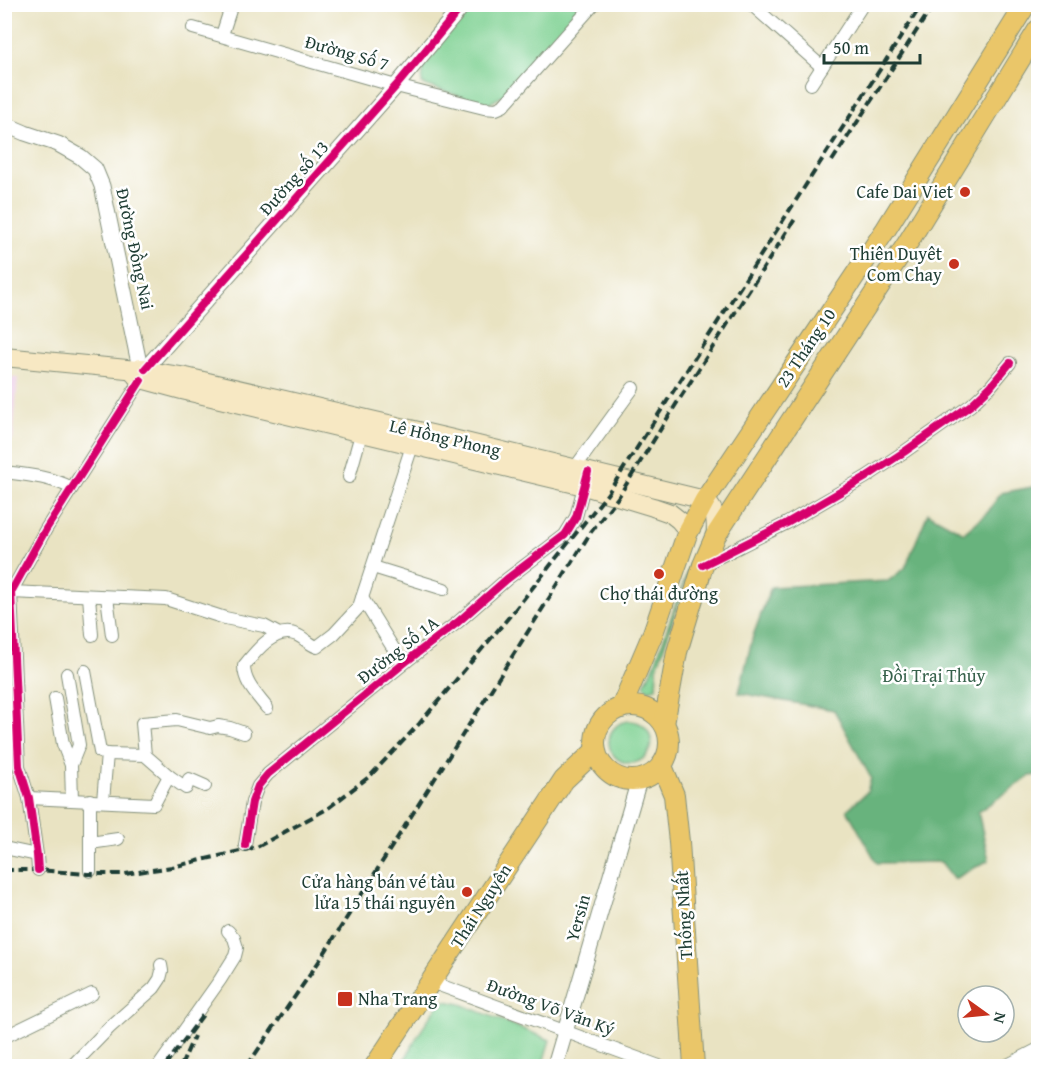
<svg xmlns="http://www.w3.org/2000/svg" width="1043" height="1071" viewBox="0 0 1043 1071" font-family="'Gentium Book Plus',serif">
  <rect width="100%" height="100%" fill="#fff"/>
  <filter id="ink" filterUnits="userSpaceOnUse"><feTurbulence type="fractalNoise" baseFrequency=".0167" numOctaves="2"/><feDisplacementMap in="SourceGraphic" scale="12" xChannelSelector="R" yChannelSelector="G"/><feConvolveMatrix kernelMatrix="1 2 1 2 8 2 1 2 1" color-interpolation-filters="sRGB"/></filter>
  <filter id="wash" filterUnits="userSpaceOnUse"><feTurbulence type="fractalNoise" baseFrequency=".008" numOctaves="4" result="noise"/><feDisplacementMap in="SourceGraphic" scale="24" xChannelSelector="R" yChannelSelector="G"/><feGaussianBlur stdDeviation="1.35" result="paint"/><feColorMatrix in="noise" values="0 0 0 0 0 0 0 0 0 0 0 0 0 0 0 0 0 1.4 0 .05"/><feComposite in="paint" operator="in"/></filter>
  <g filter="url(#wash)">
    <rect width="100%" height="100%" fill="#e9e3c2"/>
    <polygon fill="#edd0e8" points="4,377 18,378 13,440 5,439"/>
    <g fill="#7fd193" stroke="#4f8764" stroke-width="1.5">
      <polygon points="575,4 580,9 504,95 487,105 422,84 424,60 469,5"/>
      <polygon points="703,527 657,668 656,688 648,690 644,685 654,666"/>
      <circle cx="630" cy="742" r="21"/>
      <path d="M445,1001L461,1004L550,1040L542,1066H423L404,1061C412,1047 432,1007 445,1001Z"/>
    </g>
    <polygon fill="#67b37d" stroke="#437858" stroke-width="1.5" points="1038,486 1038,775 1030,776 978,812 989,860 954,879 941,862 877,863 847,810 867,792 871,778 834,710 739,693 753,636 771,587 888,581 905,568 928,513 964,533 988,512 1001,493"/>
  </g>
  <g filter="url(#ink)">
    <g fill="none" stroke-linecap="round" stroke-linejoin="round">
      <defs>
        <g id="minor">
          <polyline points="751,4 822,67"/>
          <polyline points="193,28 396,86 484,108 496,109 503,106 594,4"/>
          <polyline points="222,35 232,4"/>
          <polyline points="811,84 863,4"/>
          <polyline points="574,469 633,388"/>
          <path d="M4,472C28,475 51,477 72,488"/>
          <polyline points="349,477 361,434"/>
          <polyline points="703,565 787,523 866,477 904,452 971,405 990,387 1010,363"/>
          <polyline points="373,567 444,589"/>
          <polyline points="5,595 11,592 166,599 225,618 264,626 279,634"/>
          <polyline points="89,596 92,635"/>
          <polyline points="107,597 112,635"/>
          <polyline points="362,598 403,664"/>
          <polyline points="85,671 100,752 107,754 145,755"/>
          <polyline points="67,674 79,745 71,765 72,800"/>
          <polyline points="55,698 63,744 71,765"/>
          <path d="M267,708C257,695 244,683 244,666C255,652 276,625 297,635C304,638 309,644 317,647L334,634L359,607L412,446"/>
          <polyline points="205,786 189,779 186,788 169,776 145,755 142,723 177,720 210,728 218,726 230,728 244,733"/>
          <polyline points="29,798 154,804 169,776"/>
          <polyline points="103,801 107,754"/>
          <polyline points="90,843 118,839"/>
          <polyline points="245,845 252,802 258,786 268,774 408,660 458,622 507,579 565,535 576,517 586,479"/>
          <polyline points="4,848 37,855"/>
          <polyline points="38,870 37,855 29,798 19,766 11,592 46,529 141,380"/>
          <polyline points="90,871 90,800"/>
          <polyline points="431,982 659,1066"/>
          <polyline points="4,1037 92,994"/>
          <polyline points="72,1066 109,1028 154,988 160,979 162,971 161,965"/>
          <polyline points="159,1066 220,980 235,956 237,948 234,938 228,931"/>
        </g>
        <g id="tertiary">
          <polyline points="4,124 25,133 58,144 81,157 95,169 102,186 140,368"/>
          <polyline points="145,369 396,86 464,4"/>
          <polyline points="555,1066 639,780"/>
          <polyline points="1009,1066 1038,1051"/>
        </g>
        <g id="secondary">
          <polyline points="4,357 137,370 140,368 145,368"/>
          <polyline points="137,370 136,376 141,380 145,380 182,390 584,486 653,507 670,513 679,520 684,526 687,534"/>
          <path d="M147,371L186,377L453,439L705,500C716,510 716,520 716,535"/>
        </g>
        <g id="primary">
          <circle cx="632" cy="743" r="37"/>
          <polyline points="621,708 653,633 687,534 705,500 886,229 1026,4"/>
          <polyline points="664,724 677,652 703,565 716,535 907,244 1038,30"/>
          <polyline points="662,766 674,795 679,842 694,1066"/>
          <polyline points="375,1066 564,780 595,751"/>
        </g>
      </defs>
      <use href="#minor" stroke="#84907b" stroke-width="14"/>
      <use href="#tertiary" stroke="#84907b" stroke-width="17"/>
      <use href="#secondary" stroke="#84907b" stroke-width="20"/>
      <use href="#primary" stroke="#84907b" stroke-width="22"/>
      <use href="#minor" stroke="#fff" stroke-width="12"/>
      <use href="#tertiary" stroke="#fff" stroke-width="15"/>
      <use href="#secondary" stroke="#f7e8c3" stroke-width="18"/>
      <use href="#primary" stroke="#eac669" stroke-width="20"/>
      <g stroke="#1f3d34" stroke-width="4" stroke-dasharray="9 4.5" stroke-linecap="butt">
        <polyline points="832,161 934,4"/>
        <polyline points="4,870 38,870 87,874 125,874 172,867 257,847 327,809 370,776 419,724 514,611 608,493 922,4"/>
        <polyline points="165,1066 205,1012"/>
        <polyline points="181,1066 194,1036"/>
        <polyline points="247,1066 320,960 591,532 619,496 675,406 795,219"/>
      </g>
      <defs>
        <g id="cycleway">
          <polyline points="145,369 396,86 464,4"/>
          <polyline points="703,565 787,523 866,477 904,452 971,405 990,387 1010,363"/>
          <polyline points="245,845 252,802 258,786 268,774 408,660 458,622 507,579 565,535 576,517 588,472"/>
          <polyline points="38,870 37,855 29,798 19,766 11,592 46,529 141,380"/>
        </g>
      </defs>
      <use href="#cycleway" stroke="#fff" stroke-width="11"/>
      <use href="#cycleway" stroke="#d6006c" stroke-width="8"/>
    </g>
  </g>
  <g fill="#c8321e" stroke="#fff" stroke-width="2">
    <circle cx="965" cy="192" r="6"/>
    <circle cx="954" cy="264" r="6"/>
    <circle cx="659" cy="574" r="6"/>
    <circle cx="467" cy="892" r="6"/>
    <rect x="337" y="991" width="16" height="16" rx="3"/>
  </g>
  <g text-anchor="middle" stroke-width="5" stroke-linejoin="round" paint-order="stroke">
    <g font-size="18" fill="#1f3d34" stroke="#fff">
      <text transform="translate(347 53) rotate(16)" y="6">Đường Số 7</text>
      <text transform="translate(294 178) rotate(-48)" y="6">Đường số 13</text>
      <text transform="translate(135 249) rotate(78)" y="6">Đường Đồng Nai</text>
      <text transform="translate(806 348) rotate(-56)" y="6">23 Tháng 10</text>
      <text transform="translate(445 438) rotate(13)" y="6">Lê Hồng Phong</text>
      <text transform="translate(398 650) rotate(-38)" y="6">Đường Số 1A</text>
      <text transform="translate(481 906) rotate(-57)" y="6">Thái Nguyên</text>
      <text transform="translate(684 915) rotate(-93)" y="6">Thống Nhất</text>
      <text transform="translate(578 918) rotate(-74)" y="6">Yersin</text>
      <text transform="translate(551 1007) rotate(20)" y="6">Đường Võ Văn Ký</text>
    </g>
    <g font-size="18" fill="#1f3d34" stroke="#fff" text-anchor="end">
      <text x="953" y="198">Cafe Dai Viet</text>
      <text x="942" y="260">Thiên Duyêt<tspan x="942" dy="21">Com Chay</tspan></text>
      <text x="659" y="600" text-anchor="middle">Chợ thái đường</text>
      <text x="455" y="888">Cửa hàng bán vé tàu<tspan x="455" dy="21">lửa 15 thái nguyên</tspan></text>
      <text x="358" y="1005" text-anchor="start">Nha Trang</text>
    </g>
    <g font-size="18" fill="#37624c" stroke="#fff">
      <text x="934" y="682">Đồi Trại Thủy</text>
    </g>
  </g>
  <rect width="1043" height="1071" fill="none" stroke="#fff" stroke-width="24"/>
  <g transform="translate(986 1014) rotate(105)"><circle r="28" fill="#ffffff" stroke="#a5b1ae" stroke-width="1.5"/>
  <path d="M0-4.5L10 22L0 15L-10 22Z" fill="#c8321e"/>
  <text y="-9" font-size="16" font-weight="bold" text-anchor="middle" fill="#1f3d34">N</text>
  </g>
  <path d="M824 54v9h96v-9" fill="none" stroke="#1f3d34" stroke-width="3"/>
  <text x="833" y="54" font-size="18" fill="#1f3d34" stroke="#ffffff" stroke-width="4.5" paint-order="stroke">50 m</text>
</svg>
